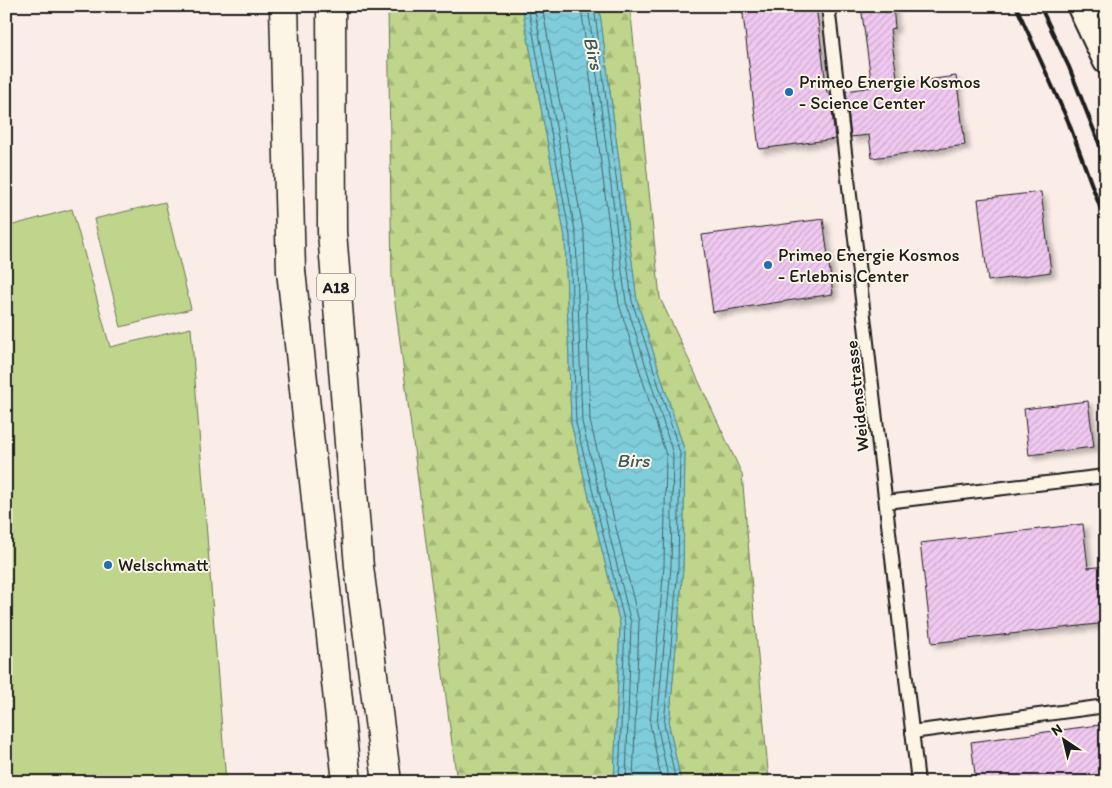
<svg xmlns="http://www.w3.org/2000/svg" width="1112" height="788" viewBox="0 0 1112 788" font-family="Itim,sans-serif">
  <defs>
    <pattern id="forest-firs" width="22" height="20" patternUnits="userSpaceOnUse" patternTransform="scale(1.25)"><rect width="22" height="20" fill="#bed58b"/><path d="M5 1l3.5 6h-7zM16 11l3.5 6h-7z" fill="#a3b677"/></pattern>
    <pattern id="water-waves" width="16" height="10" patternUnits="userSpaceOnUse" patternTransform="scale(1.25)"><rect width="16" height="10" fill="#7fcddb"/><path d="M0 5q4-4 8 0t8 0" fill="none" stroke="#6dafbb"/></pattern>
    <pattern id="building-hatch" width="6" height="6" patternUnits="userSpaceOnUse" patternTransform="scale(1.25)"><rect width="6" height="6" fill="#f0c8f0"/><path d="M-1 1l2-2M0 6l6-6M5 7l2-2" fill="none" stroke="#cdabcd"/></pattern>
    <filter id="shadow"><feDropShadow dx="4.5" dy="4.5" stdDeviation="2.5" flood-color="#0004"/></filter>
  </defs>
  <rect width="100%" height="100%" fill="#faece7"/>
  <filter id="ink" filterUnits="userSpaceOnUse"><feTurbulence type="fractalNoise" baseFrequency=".02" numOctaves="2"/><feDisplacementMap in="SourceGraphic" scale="10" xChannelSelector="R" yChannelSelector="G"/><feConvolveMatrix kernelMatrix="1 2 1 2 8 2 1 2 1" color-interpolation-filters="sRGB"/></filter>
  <g filter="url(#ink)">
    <g fill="#bed58b" stroke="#6d7854">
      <polygon points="165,202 191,309 121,327 94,219"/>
      <polygon points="72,209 110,347 191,328 226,782 6,782 6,227"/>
    </g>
    <g fill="url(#forest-firs)" stroke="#6d7854">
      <polygon points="388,6 522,6 565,237 571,423 620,624 614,782 457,782 392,280"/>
      <polygon points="599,6 630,6 660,298 742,474 769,782 681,782 669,725 683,567 685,452 637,301"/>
    </g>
    <polygon fill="url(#water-waves)" stroke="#57868f" points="522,6 599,6 637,301 685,452 683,567 669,725 681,782 614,782 620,624 571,423 565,237"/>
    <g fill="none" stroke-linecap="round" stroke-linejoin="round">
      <g stroke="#446368" stroke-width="1">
        <polyline points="528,6 570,236 576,423 625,624 619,782"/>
        <polyline points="534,6 576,236 582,422 631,623 626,782"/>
        <polyline points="542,6 584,234 590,421 639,622 633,782"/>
        <polyline points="581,6 619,304 666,455 664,566 650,724 662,782"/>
        <polyline points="588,6 626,302 673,454 671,567 657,724 669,782"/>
        <polyline points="594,6 632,301 680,453 678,567 664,724 676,782"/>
      </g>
    </g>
    <g fill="url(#building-hatch)" stroke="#1c1c1c" filter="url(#shadow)">
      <polygon points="742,6 816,6 827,93 830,93 835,139 759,149"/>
      <polygon points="861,6 893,6 895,28 890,29 898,84 956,76 965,145 872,158 869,135 851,137 846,91 872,87"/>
      <polygon points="1041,192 1051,272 988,281 978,199"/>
      <polygon points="823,219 833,294 713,312 702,235"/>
      <polygon points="1088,401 1094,447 1029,455 1024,409"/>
      <polygon points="1083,524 1088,568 1106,566 1106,623 932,643 920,543"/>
      <polygon points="1106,724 1106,782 976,782 971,742"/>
    </g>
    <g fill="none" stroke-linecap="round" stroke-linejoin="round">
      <defs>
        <g id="service">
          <polyline points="828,6 918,782"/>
          <polyline points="886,502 1105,476 1106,479"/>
          <polyline points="912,732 1106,706"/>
        </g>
        <polyline id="minor" points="1080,6 1106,61"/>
        <g id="motorway">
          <polyline points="284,6 291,271 347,782"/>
          <polyline points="331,6 332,232 359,567 387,782"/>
        </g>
      </defs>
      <use href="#service" stroke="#1c1c1c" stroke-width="16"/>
      <use href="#minor" stroke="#1c1c1c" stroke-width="29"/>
      <use href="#motorway" stroke="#1c1c1c" stroke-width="31"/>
      <use href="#service" stroke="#fcf5e5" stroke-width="12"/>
      <use href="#minor" stroke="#fcf5e5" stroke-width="25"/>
      <use href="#motorway" stroke="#fcf5e5" stroke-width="28"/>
      <g stroke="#1c1c1c" stroke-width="4">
        <polyline points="1016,6 1068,121 1106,223"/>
        <polyline points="1040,6 1069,67 1106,161"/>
      </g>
    </g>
  </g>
  <g fill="#1f6fb2" stroke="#fcf5e5" stroke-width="2">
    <circle cx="789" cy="92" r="5"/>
    <circle cx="768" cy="265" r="5"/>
    <circle cx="108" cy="565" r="5"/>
  </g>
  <g text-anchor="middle" stroke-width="4" stroke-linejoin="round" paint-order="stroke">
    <rect fill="#fcf5e5" stroke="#5f5d58" stroke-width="1" x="317" y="273.5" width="38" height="27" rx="4"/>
    <g font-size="16" font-weight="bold" fill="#1c1c1c">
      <text x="336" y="293">A18</text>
    </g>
    <g font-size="18" fill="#1c1c1c" stroke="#fcf5e5" text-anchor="start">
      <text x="799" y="88">Primeo Energie Kosmos<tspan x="799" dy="21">- Science Center</tspan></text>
      <text x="778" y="261">Primeo Energie Kosmos<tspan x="778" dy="21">- Erlebnis Center</tspan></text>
      <text x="118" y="571">Welschmatt</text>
    </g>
    <g font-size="18" fill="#1c1c1c" stroke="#fcf5e5">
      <text transform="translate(857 396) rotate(-96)" y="6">Weidenstrasse</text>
    </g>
    <g font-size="19" font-style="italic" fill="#3f5a5f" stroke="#fcf5e5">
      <text transform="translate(594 53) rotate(77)" y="7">Birs</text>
      <text x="633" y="467">Birs</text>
    </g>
  </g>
  <rect width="1112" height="788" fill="none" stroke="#fcf5e5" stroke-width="25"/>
  <rect x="12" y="12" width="1087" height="763" fill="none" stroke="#1c1c1c" stroke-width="2" filter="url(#ink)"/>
  <g transform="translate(1064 740) rotate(325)" stroke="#fcf5e5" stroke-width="4" paint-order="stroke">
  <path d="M0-4L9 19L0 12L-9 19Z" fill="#1c1c1c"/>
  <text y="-8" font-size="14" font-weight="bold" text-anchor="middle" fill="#1c1c1c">N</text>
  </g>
</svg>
